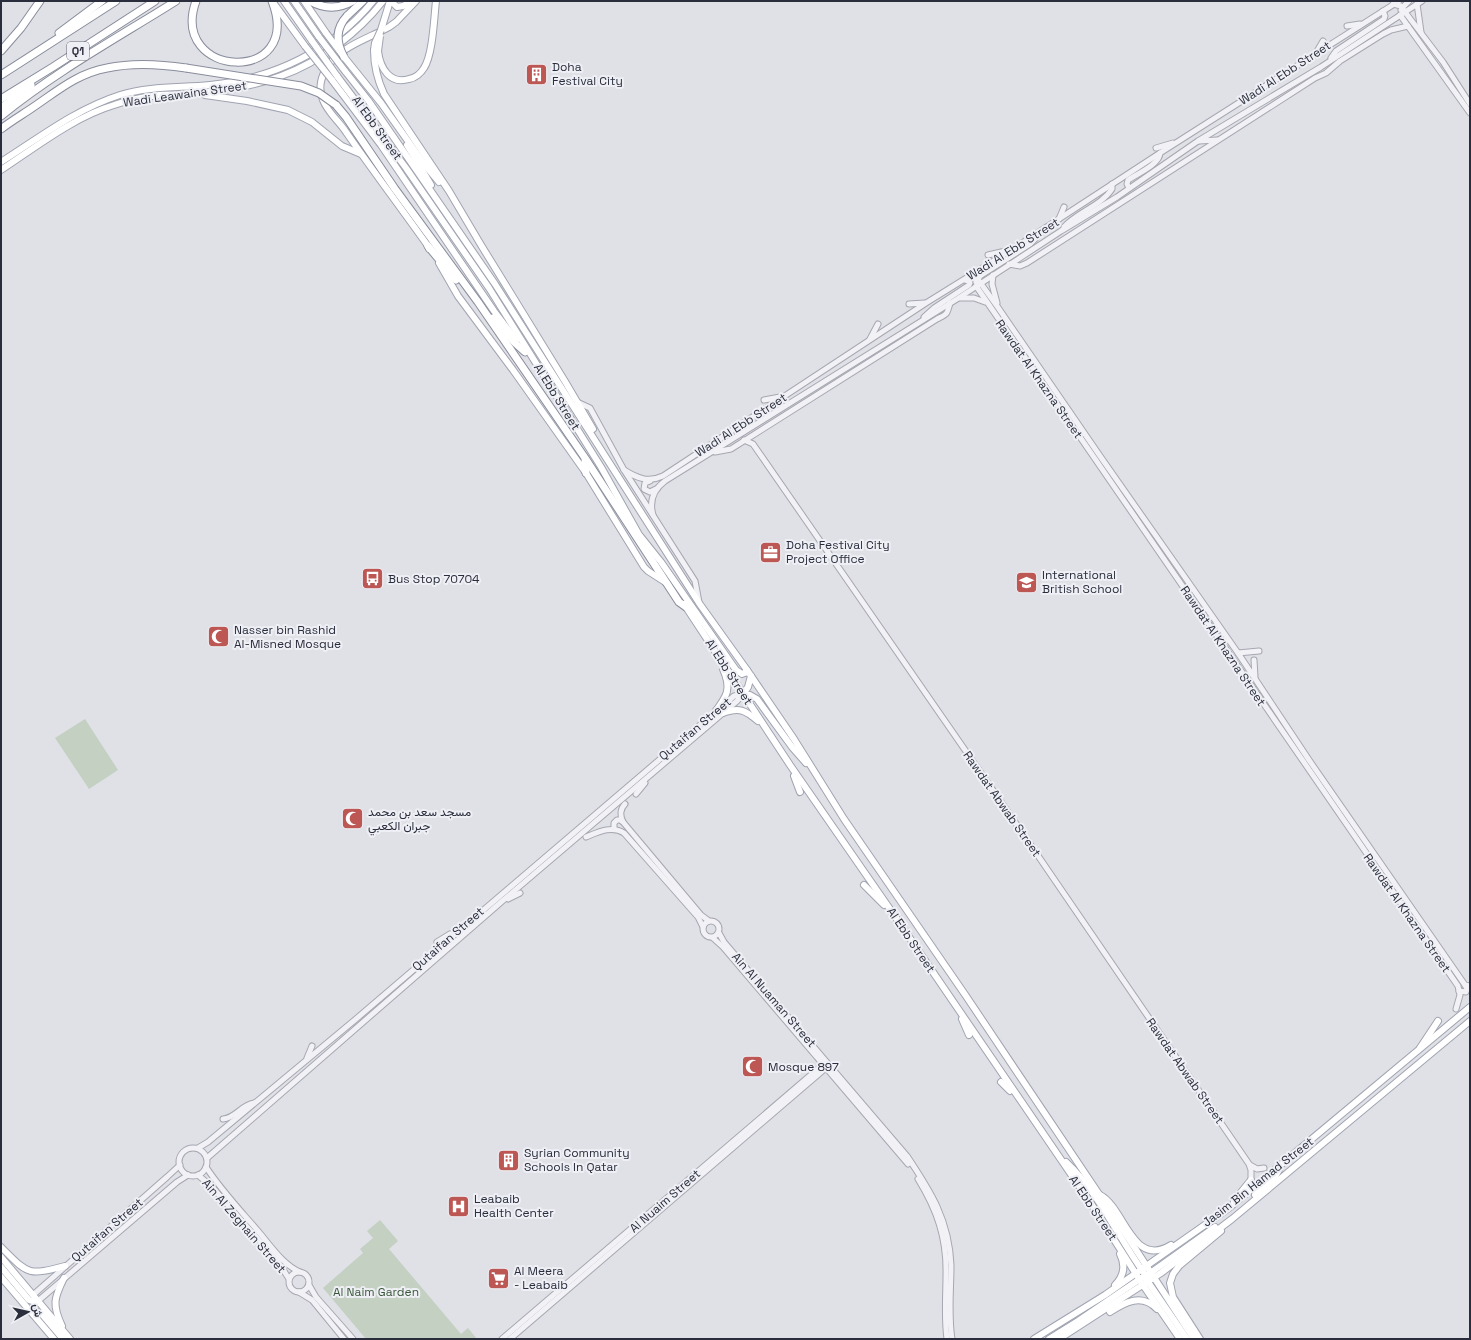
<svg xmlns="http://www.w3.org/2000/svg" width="1471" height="1340" viewBox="0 0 1471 1340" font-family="'Space Grotesk',Vazirmatn,sans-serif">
  <rect width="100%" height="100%" fill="#e0e1e7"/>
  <g fill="#c3d0c2">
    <polygon points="85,719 118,770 89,789 55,738"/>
    <polygon points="380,1220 398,1241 389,1249 461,1334 468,1328 477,1339 366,1339 323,1288 363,1253 360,1249 373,1238 367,1231"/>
  </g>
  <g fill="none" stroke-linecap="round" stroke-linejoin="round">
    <defs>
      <g id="minor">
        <polyline points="1393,4 1401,6 1405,12 1443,62 1470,104"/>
        <polyline points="1417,4 1421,32"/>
        <polyline points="1401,10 1404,6 1409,1"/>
        <polyline points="1400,15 1470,113"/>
        <polyline points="1347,26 1360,24"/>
        <polyline points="1316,53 1323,41"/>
        <polyline points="1331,58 1336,51 1384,19 1385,16 1383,11"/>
        <polyline points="1199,141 1217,140"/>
        <polyline points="1156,148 1173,143"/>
        <path d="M1129,188L1127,184L1128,180C1137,174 1160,164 1160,153"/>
        <polyline points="1059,219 1064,207"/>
        <path d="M1064,227C1077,212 1101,206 1112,189V184"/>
        <polyline points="988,255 1010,250"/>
        <polyline points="1009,264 1020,266 1027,263 1315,78 1326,73 1340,61 1383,34 1391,30 1408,26"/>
        <polyline points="993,275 992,284 997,303"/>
        <polyline points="970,276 979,281 997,306 1100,456 1238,653 1309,760 1465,985 1470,986"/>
        <polyline points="976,282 980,276 1030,244 1040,234"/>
        <polyline points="976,286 1458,986 1460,995 1456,1009"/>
        <polyline points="960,298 974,298 985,302"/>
        <polyline points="909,304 925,303"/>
        <polyline points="924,317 934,308 969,285 970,283 969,281 965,280"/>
        <polyline points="870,339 878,324"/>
        <polyline points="764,400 780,397"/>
        <polyline points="577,402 590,408 624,470 695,581 699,602"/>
        <polyline points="744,440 753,444 1017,825 1249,1164 1251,1170 1251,1180"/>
        <path d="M715,452L731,449L937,319C947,314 947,315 950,303"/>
        <path d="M624,470C637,478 648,483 663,476L926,303L1013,249L1160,153L1399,1"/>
        <polyline points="650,481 645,483 644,489 650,492 656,489"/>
        <path d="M653,515C649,501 653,490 665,481L957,299L1061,231L1117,197L1198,141L1321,67L1422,1"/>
        <polyline points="1238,653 1259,651"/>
        <polyline points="1254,660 1255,677"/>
        <polyline points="636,794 645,783"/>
        <path d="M625,804C620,809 620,816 623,822L701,915L709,921"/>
        <polyline points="614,829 614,823 617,820 620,820 623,822"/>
        <path d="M586,837C598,832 612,825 624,833L698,917L703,927"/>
        <polyline points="508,899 520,893"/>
        <circle cx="711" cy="929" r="8"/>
        <path d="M719,933L724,942L907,1156C931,1192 949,1220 951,1265C951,1290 948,1314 952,1339"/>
        <polyline points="713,938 723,947 908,1164"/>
        <polyline points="437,942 450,934"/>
        <polyline points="1459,991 1466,992 1467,989 1465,985"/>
        <polyline points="307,1058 312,1046"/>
        <path d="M223,1119C236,1118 241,1105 254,1103"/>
        <polyline points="198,1148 208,1142 356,1019 734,696 743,694"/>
        <circle cx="193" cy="1162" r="14"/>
        <polyline points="207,1158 500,903 737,701 743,694"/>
        <polyline points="1250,1165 1257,1169 1264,1168"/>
        <path d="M206,1167C221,1190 240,1210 258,1231C270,1245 283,1265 300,1272"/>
        <polyline points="198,1175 212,1187 279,1263 289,1279"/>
        <path d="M918,1179C937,1210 947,1238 946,1275C946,1296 944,1317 947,1339"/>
        <circle cx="299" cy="1282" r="10"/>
        <polyline points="309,1285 316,1297 353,1339"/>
        <polyline points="299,1292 312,1300 344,1339"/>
        <polyline points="33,1295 167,1177 180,1165"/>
        <polyline points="38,1301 177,1182 188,1175"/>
        <polyline points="502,1339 826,1062"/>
        <polyline points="510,1339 828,1066"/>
      </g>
      <g id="major">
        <polyline points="272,1 305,46"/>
        <polyline points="284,1 312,41"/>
        <polyline points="294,1 319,37"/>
        <polyline points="304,1 326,33"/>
        <polyline points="393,1 394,4 397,7 403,6 411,2"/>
        <path d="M416,1L396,22L389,27C368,39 337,47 325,71C320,80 319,91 323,100C328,113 339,121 346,132C373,171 401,208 428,246L429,249"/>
        <polyline points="381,30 390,1"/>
        <path d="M374,50C374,66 377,79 384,94L449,191L481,245L566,383L593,429"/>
        <path d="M378,51C380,68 390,85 409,79C415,78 421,73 424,68C433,54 434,18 436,1"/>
        <polyline points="344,57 381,103 425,165 439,182"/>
        <polyline points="345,71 368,100 495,284 699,603 747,670 794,739 844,819 966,996 1127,1236 1194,1339"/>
        <polyline points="337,76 406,168 489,288 601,467 642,540"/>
        <polyline points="332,80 381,145 494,311 516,340"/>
        <polyline points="205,95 247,101 288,110 312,122 342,146 361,154"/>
        <polyline points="407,145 431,185"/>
        <path d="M1,162C39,138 76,109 120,95C150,86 180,88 210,85C273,79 333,50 373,1"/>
        <path d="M1,170C36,147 74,117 114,105C128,100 144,97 159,95C169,94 179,95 189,94C220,91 252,87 281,76C320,62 358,33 383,1"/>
        <polyline points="439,263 458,296 513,370 586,473 644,567 648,571 665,582"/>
        <polyline points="641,537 661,562 736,670 742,674 745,673 747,670"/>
        <polyline points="684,604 790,765 894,915 1092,1205 1143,1285 1180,1339"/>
        <polyline points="743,694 750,695 757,699 792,747 806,763"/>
        <polyline points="743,694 748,687 751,676"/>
        <path d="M715,712C727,696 732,689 723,669"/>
        <path d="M723,713C739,707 745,710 758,721"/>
        <polyline points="794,776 800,792"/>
        <polyline points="864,885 884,905"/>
        <polyline points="962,1019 969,1035"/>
        <polyline points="1420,1048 1438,1021"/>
        <polyline points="1001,1082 1010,1091"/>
        <path d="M1066,1162C1099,1193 1118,1237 1144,1273L1148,1277L1153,1278"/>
        <path d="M1100,1195C1125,1208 1132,1269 1171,1245"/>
        <polyline points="1255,1195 1276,1175 1280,1168"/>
        <polyline points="1234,1201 1251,1180"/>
        <path d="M1,1247C28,1274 27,1276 65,1266"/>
        <polyline points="1,1257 70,1339"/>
        <polyline points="1,1267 29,1300 35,1302 38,1301"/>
        <polyline points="1149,1274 1215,1227"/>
        <polyline points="1,1277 54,1339"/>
        <polyline points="1146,1279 1187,1339"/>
        <path d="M1115,1285C1124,1276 1126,1266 1120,1254"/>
        <path d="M1110,1312C1125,1302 1142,1293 1157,1309"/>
        <polyline points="33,1314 36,1312 41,1313 63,1339"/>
        <path d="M62,1326C52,1305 54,1298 64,1278"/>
        <polyline points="1034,1339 1105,1295 1229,1208 1470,1007"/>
        <polyline points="1049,1339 1078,1321 1143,1277"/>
        <polyline points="1059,1339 1161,1273 1232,1219 1470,1021"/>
        <polyline points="1200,1339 1173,1297 1170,1283 1173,1274 1179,1266 1221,1231"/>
      </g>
      <g id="highway">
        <path d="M196,1C168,79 305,86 272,1"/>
        <path d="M310,1C324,9 339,9 353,1"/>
        <polyline points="347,16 363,1"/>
        <polyline points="59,33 102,1"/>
        <polyline points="1,51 21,28 40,1"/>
        <polyline points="1,75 116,1"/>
        <polyline points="1,99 53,67 155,1"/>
        <polyline points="336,105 346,117 395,189 478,302 585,458 679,602 686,607"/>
        <polyline points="1,108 31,85"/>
        <path d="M1,116C55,72 117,38 176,1"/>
        <path d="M1,129C10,122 20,116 29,110C55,93 75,74 107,68C134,62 160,64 186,68"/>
        <polyline points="428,246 456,280"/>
        <polyline points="493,318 515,343 525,352"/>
        <polyline points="585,461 586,473"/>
      </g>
    </defs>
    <use href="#minor" stroke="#a6a7b0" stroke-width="7"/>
    <use href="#major" stroke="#a0a4b1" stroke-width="8"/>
    <use href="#highway" stroke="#898d9c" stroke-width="9"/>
    <use href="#minor" stroke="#f2f2f6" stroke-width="5"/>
    <use href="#major" stroke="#fff" stroke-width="6"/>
    <use href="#highway" stroke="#fff" stroke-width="7"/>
    <defs>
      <g id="major-bridge">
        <polyline points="326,33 341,53"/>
        <polyline points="319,37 345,71"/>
        <polyline points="312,41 337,76"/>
        <polyline points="305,46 332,80"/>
        <polyline points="374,50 375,43 381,30"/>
        <polyline points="378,51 380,36"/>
      </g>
      <g id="highway-bridge">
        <path d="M344,57C336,43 335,29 347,16"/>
        <polyline points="186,68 301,86 319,93 336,105"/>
      </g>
    </defs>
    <use href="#major-bridge" stroke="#a0a4b1" stroke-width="8" stroke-linecap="butt"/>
    <use href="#highway-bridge" stroke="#898d9c" stroke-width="9" stroke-linecap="butt"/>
    <use href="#major-bridge" stroke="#fff" stroke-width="6"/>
    <use href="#highway-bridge" stroke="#fff" stroke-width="7"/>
  </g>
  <defs>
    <symbol id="building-square" viewBox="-11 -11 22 22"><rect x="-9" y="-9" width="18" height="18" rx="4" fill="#bd5753" stroke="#eff0f5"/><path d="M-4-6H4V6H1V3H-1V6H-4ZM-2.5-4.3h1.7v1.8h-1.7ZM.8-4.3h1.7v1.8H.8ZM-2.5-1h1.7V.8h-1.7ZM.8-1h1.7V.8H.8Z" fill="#fff"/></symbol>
    <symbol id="office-square" viewBox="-11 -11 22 22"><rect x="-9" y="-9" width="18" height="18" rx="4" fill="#bd5753" stroke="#eff0f5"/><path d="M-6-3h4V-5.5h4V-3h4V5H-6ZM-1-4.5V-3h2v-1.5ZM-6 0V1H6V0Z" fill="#fff"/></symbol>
    <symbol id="bus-square" viewBox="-11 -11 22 22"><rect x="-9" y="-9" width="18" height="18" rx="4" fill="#bd5753" stroke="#eff0f5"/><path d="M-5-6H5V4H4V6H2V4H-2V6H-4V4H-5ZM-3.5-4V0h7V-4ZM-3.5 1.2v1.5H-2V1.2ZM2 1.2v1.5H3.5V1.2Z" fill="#fff"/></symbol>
    <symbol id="school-square" viewBox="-11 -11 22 22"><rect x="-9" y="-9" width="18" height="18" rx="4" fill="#bd5753" stroke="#eff0f5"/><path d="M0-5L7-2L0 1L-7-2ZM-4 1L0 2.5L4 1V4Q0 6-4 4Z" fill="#fff"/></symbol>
    <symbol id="mosque-square" viewBox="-11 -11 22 22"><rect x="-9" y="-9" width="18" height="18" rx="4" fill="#bd5753" stroke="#eff0f5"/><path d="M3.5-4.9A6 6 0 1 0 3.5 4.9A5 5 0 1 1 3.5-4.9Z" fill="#fff"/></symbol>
    <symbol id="hospital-square" viewBox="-11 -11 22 22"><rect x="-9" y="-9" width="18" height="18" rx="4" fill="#bd5753" stroke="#eff0f5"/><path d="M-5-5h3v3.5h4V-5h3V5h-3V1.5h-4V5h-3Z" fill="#fff"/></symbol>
    <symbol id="supermarket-square" viewBox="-11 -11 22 22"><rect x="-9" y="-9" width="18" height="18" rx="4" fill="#bd5753" stroke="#eff0f5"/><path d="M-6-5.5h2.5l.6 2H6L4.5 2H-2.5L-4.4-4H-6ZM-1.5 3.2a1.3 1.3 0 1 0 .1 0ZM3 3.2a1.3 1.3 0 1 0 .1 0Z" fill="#fff"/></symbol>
  </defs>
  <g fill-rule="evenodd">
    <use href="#building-square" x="524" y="62" width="25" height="25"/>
    <use href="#office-square" x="758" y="540" width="25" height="25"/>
    <use href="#bus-square" x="360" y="566" width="25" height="25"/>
    <use href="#school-square" x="1014" y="570" width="25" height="25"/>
    <use href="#mosque-square" x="206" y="624" width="25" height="25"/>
    <use href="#mosque-square" x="340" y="806" width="25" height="25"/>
    <use href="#mosque-square" x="740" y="1054" width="25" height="25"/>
    <use href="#building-square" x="496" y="1148" width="25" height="25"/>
    <use href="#hospital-square" x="446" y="1194" width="25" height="25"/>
    <use href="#supermarket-square" x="486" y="1266" width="25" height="25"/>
  </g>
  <g text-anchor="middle" stroke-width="4" stroke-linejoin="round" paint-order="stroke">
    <rect fill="#eff0f5" stroke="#656874" stroke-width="1" x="67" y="42" width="22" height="18" rx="3"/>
    <g font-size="11" font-weight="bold" fill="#2a2d3c">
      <text x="78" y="55">Q1</text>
    </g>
    <g font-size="12" fill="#2a2d3c" stroke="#eff0f5" text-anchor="start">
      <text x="552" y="71">Doha<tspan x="552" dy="14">Festival City</tspan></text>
      <text x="786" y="549">Doha Festival City<tspan x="786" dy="14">Project Office</tspan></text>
      <text x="1042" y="579">International<tspan x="1042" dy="14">British School</tspan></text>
      <text x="388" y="583">Bus Stop 70704</text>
      <text x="234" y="634">Nasser bin Rashid<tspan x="234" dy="14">Al-Misned Mosque</tspan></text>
      <text x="368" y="816">مسجد سعد بن محمد<tspan x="368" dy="14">جبران الكعبي</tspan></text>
      <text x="768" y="1071">Mosque 897</text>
      <text x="524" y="1157">Syrian Community<tspan x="524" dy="14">Schools In Qatar</tspan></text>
      <text x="474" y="1203">Leabaib<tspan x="474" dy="14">Health Center</tspan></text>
      <text x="514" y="1275">Al Meera<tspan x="514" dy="14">- Leabaib</tspan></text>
    </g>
    <g font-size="12" fill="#2a2d3c" stroke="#eff0f5">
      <text transform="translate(1285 73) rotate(-33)" y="4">Wadi Al Ebb Street</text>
      <text transform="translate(185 94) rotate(-8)" y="4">Wadi Leawaina Street</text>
      <text transform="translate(377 128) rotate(54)" y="4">Al Ebb Street</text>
      <text transform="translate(1013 249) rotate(-32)" y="4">Wadi Al Ebb Street</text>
      <text transform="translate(1039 379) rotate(55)" y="4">Rawdat Al Khazna Street</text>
      <text transform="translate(557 397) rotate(58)" y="4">Al Ebb Street</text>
      <text transform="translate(741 425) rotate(-33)" y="4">Wadi Al Ebb Street</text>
      <text transform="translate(1223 646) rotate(56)" y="4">Rawdat Al Khazna Street</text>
      <text transform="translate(729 672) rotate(57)" y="4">Al Ebb Street</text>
      <text transform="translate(695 729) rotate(-40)" y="4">Qutaifan Street</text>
      <text transform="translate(1002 804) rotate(55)" y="4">Rawdat Abwab Street</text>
      <text transform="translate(1407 913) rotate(55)" y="4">Rawdat Al Khazna Street</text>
      <text transform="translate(448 939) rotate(-41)" y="4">Qutaifan Street</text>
      <text transform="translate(911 940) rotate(56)" y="4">Al Ebb Street</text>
      <text transform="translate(774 1000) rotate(49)" y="4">Ain Al Nuaman Street</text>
      <text transform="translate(1185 1071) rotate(55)" y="4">Rawdat Abwab Street</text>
      <text transform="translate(1258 1182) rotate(-38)" y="4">Jasim Bin Hamad Street</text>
      <text transform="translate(665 1201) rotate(-41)" y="4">Al Nuaim Street</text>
      <text transform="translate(1093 1208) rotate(56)" y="4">Al Ebb Street</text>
      <text transform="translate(244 1226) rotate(49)" y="4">Ain Al Zeghain Street</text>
      <text transform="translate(107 1230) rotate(-41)" y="4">Qutaifan Street</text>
    </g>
    <g font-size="12" fill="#395639" stroke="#eff0f5">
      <text x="376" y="1296">Al Naim Garden</text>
    </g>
  </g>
  <rect width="1471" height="1340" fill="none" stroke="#2a2d3c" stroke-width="4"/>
  <g transform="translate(28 1312) rotate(82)" stroke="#eff0f5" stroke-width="3" paint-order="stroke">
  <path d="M0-3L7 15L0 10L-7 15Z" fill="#2a2d3c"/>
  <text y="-6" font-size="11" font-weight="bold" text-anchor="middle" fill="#2a2d3c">ش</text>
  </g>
</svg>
